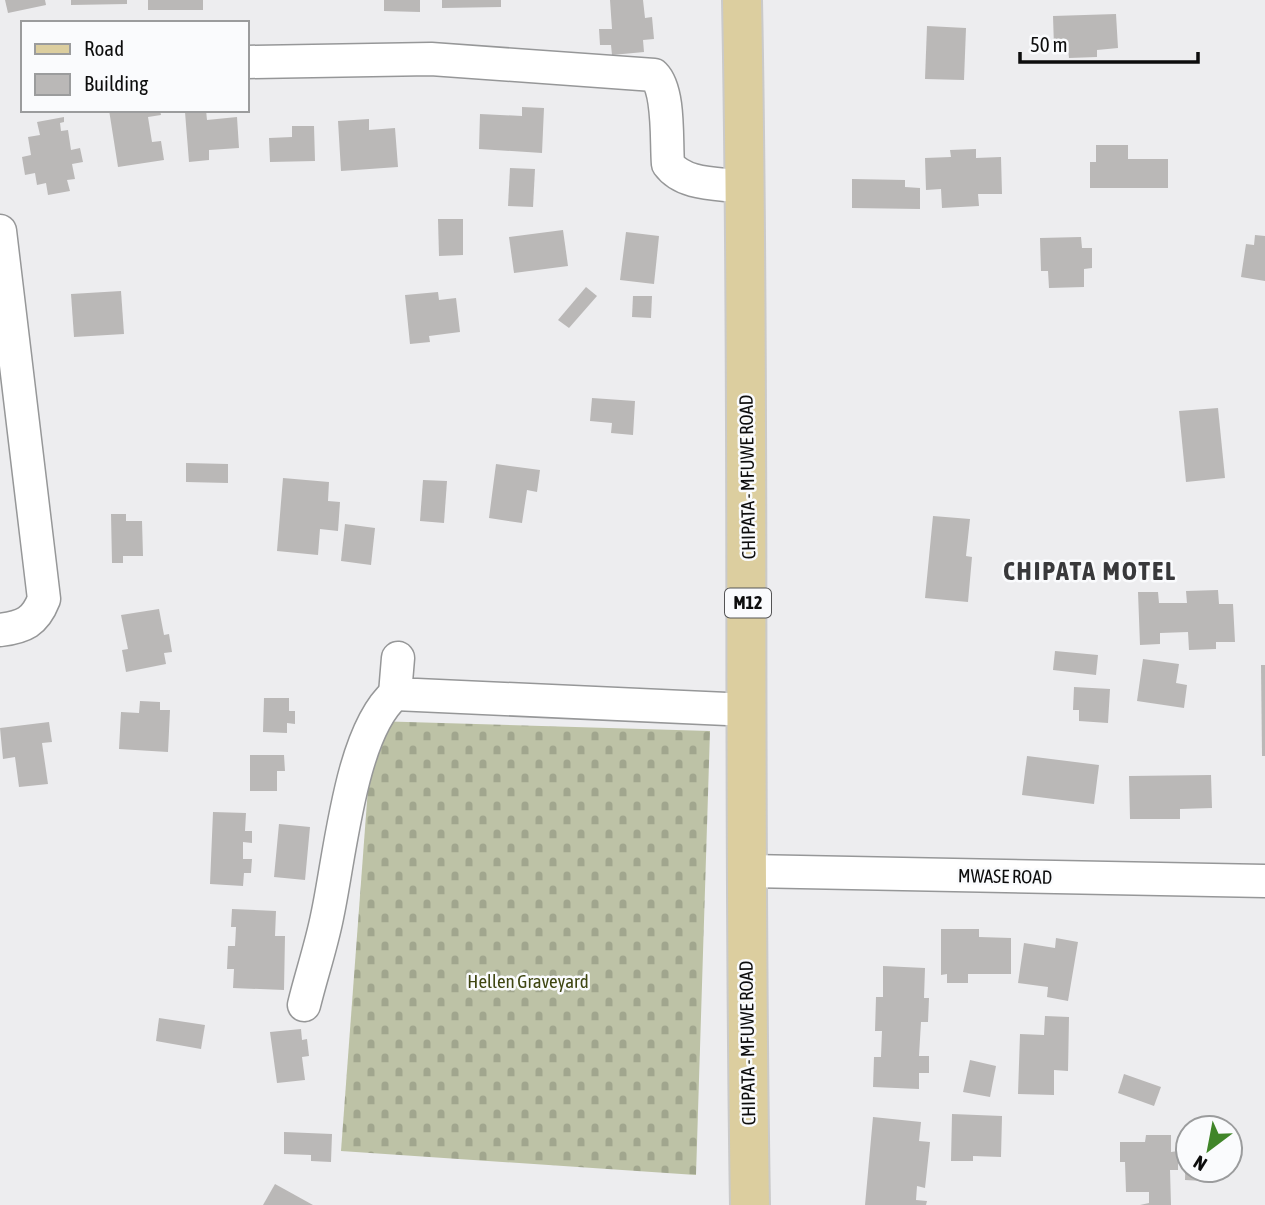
<svg xmlns="http://www.w3.org/2000/svg" width="1265" height="1205" viewBox="0 0 1265 1205" font-family="'Asap Condensed',sans-serif">
  <defs>
    <pattern id="cemetery-stones" width="16" height="16" patternUnits="userSpaceOnUse" patternTransform="scale(1.75)"><rect width="16" height="16" fill="#bdc2a6"/><path d="M2 7V4a2 2 0 0 1 4 0v3zM10 15v-3a2 2 0 0 1 4 0v3z" fill="#a1a68e"/></pattern>
  </defs>
  <rect width="100%" height="100%" fill="#ededef"/>
  <polygon fill="url(#cemetery-stones)" points="373,721 710,731 696,1175 341,1151"/>
  <g fill="#bab8b7">
    <polygon points="5,0 45,0 46,5 8,13"/>
    <polygon points="71,0 127,0 127,4 71,5"/>
    <rect x="148" y="0" width="55" height="10"/>
    <polygon points="384,0 420,0 420,12 384,11"/>
    <polygon points="442,0 501,0 501,7 442,8"/>
    <polygon points="610,0 643,0 645,18 652,17 654,39 643,40 644,52 612,55 611,45 600,45 599,29 612,29"/>
    <polygon points="1116,14 1118,48 1097,50 1097,57 1069,58 1068,47 1054,47 1053,16"/>
    <polygon points="927,26 966,28 964,80 925,79"/>
    <polygon points="522,107 544,108 542,153 479,149 480,114 522,116"/>
    <polygon points="109,110 160,110 161,115 148,117 152,142 161,141 164,160 118,167"/>
    <polygon points="206,110 207,120 237,117 239,148 209,150 209,160 189,162 185,112"/>
    <polygon points="64,117 64,122 60,123 61,131 68,130 71,150 80,148 83,162 72,164 75,179 67,180 70,191 48,195 46,183 37,185 35,173 25,175 22,157 31,155 28,137 40,135 37,122"/>
    <polygon points="369,119 369,130 395,128 398,167 341,171 338,121"/>
    <polygon points="292,126 314,126 315,161 270,162 269,138 292,137"/>
    <polygon points="1096,145 1128,145 1128,159 1168,159 1168,188 1090,188 1090,162 1096,162"/>
    <polygon points="976,149 976,158 1001,157 1002,194 978,194 979,206 942,208 941,189 926,190 925,158 951,157 950,150"/>
    <polygon points="510,168 535,169 533,207 508,206"/>
    <polygon points="852,179 905,180 905,187 920,188 920,209 852,208"/>
    <polygon points="438,219 463,219 463,255 439,256"/>
    <polygon points="563,230 568,266 514,273 509,237"/>
    <polygon points="626,232 659,236 654,284 620,280"/>
    <polygon points="1255,235 1265,236 1265,281 1241,277 1246,244 1254,245"/>
    <polygon points="1081,237 1082,248 1092,248 1092,268 1084,269 1084,287 1049,288 1048,271 1041,271 1040,238"/>
    <polygon points="586,287 597,296 569,328 558,320"/>
    <polygon points="121,291 124,334 74,337 71,294"/>
    <polygon points="438,292 439,300 456,298 460,332 429,336 430,342 410,344 405,295"/>
    <polygon points="633,296 652,296 651,318 632,317"/>
    <polygon points="592,398 635,401 633,435 611,433 612,423 590,421"/>
    <polygon points="1218,408 1225,478 1186,482 1179,411"/>
    <polygon points="186,463 228,464 228,483 186,482"/>
    <polygon points="496,464 540,470 537,492 527,490 522,523 489,518"/>
    <polygon points="283,478 329,482 328,501 340,502 338,531 320,529 318,555 277,551"/>
    <polygon points="423,480 447,481 444,523 420,521"/>
    <polygon points="111,514 126,514 126,521 142,521 143,556 123,556 123,563 112,563"/>
    <polygon points="933,516 970,519 966,556 972,557 968,602 925,598"/>
    <polygon points="345,524 375,528 371,565 341,561"/>
    <polygon points="1218,590 1219,604 1233,604 1235,642 1216,642 1216,649 1189,650 1188,632 1160,633 1160,644 1140,645 1138,592 1158,592 1159,603 1187,603 1186,591"/>
    <polygon points="159,609 164,635 169,634 172,652 164,653 166,664 126,672 122,650 128,649 121,615"/>
    <polygon points="1055,651 1098,655 1096,675 1053,670"/>
    <polygon points="1143,659 1179,664 1176,683 1187,685 1184,708 1137,701"/>
    <polygon points="1261,665 1265,665 1265,756 1262,756"/>
    <polygon points="1074,687 1110,689 1108,723 1079,721 1079,710 1073,710"/>
    <polygon points="264,698 289,698 289,711 295,711 295,724 287,723 287,733 263,732"/>
    <polygon points="140,701 160,702 160,710 170,710 168,752 119,749 121,712 139,713"/>
    <polygon points="49,722 52,742 42,743 48,784 19,787 15,757 3,759 0,728"/>
    <polygon points="250,755 284,755 285,771 277,771 277,791 250,791"/>
    <polygon points="1027,756 1099,765 1094,804 1022,795"/>
    <polygon points="1211,775 1212,808 1180,809 1180,819 1130,819 1129,776"/>
    <polygon points="213,812 246,813 245,831 252,831 252,843 243,842 243,859 252,859 251,873 244,873 243,886 210,884"/>
    <polygon points="279,824 310,827 305,880 274,877"/>
    <polygon points="232,909 276,911 275,936 285,936 284,990 233,988 234,969 227,969 228,946 235,946 236,927 231,927"/>
    <polygon points="941,929 979,929 979,937 1011,938 1011,974 968,974 968,983 947,983 947,974 941,975"/>
    <polygon points="1056,938 1078,942 1068,1001 1047,997 1048,987 1018,983 1024,943 1055,948"/>
    <polygon points="883,966 925,968 924,998 929,998 928,1022 921,1022 919,1056 929,1056 929,1073 919,1073 919,1089 873,1087 874,1057 881,1057 882,1031 875,1031 876,997 883,997"/>
    <polygon points="1045,1016 1069,1017 1068,1071 1054,1070 1054,1095 1018,1094 1020,1034 1044,1035"/>
    <polygon points="159,1018 205,1025 201,1049 156,1041"/>
    <polygon points="301,1029 302,1040 307,1039 309,1056 302,1057 305,1080 277,1083 270,1032"/>
    <polygon points="970,1060 996,1066 990,1097 963,1092"/>
    <polygon points="1124,1074 1161,1087 1154,1106 1118,1093"/>
    <polygon points="952,1114 1002,1116 1001,1157 973,1156 973,1161 951,1161"/>
    <polygon points="873,1117 921,1122 919,1141 930,1142 925,1188 917,1186 916,1200 927,1201 926,1205 865,1205"/>
    <polygon points="1201,1118 1216,1119 1216,1128 1201,1128"/>
    <polygon points="1230,1131 1237,1132 1236,1170 1230,1170"/>
    <polygon points="284,1132 332,1134 331,1162 311,1161 311,1155 284,1154"/>
    <polygon points="1146,1135 1171,1135 1171,1152 1178,1151 1178,1170 1170,1170 1171,1205 1140,1205 1149,1203 1149,1192 1126,1192 1125,1162 1120,1162 1120,1142 1145,1142"/>
    <polygon points="1186,1147 1188,1170 1203,1170 1203,1181 1185,1180"/>
    <polygon points="275,1184 313,1205 263,1205"/>
  </g>
  <g fill="none" stroke-linecap="round" stroke-linejoin="round">
    <defs>
      <g id="minor">
        <path d="M247,62L431,59L654,75C670,91 666,141 668,164C684,186 719,183 744,187"/>
        <path d="M0,231L44,599C35,622 24,627 0,630"/>
        <polyline points="398,658 395,694 749,710"/>
        <polyline points="745,871 1265,881"/>
        <path d="M304,1005C311,976 321,947 327,917C340,858 350,733 395,694"/>
      </g>
      <path id="major" d="M742,0C750,402 743,803 750,1205"/>
    </defs>
    <use href="#minor" stroke="#969798" stroke-width="35"/>
    <use href="#major" stroke="#cacaca" stroke-width="42"/>
    <use href="#minor" stroke="#fff" stroke-width="32"/>
    <use href="#major" stroke="#dcce9f" stroke-width="38"/>
  </g>
  <g text-anchor="middle" stroke-width="5" stroke-linejoin="round" paint-order="stroke">
    <rect fill="#fafbfd" stroke="#545455" stroke-width="2" x="725" y="588.5" width="46" height="29" rx="5"/>
    <g font-size="18" font-weight="bold" fill="#0d0d0d">
      <text x="748" y="609">M12</text>
    </g>
    <g font-size="19" fill="#0d0d0d" stroke="#fafbfd">
      <text transform="translate(747 477) rotate(-91)" y="7">CHIPATA - MFUWE ROAD</text>
      <text transform="translate(1005 876) rotate(1)" y="7">MWASE ROAD</text>
      <text transform="translate(747 1043) rotate(-91)" y="7">CHIPATA - MFUWE ROAD</text>
    </g>
    <g font-size="19" fill="#3f4612" stroke="#fafbfd">
      <text x="528" y="988">Hellen Graveyard</text>
    </g>
    <g font-size="26" font-weight="bold" letter-spacing="2" fill="#39393b" stroke="#fafbfd">
      <text x="1090" y="580">CHIPATA MOTEL</text>
    </g>
  </g>
  <rect x="21" y="21" width="228" height="91" fill="#fafbfd" stroke="#9b9c9d" stroke-width="2"/>
  <rect x="35" y="44" width="35" height="10" fill="#dcce9f" stroke="#9b9c9d" stroke-width="2"/>
  <text x="84" y="56" font-size="21" fill="#0d0d0d">Road</text>
  <rect x="35" y="74" width="35" height="21" fill="#bab8b7" stroke="#9b9c9d" stroke-width="2"/>
  <text x="84" y="91" font-size="21" fill="#0d0d0d">Building</text>
  <g transform="translate(1209 1149) rotate(212)"><circle r="33" fill="#fafbfd" stroke="#9b9c9d" stroke-width="2"/>
  <path d="M0-5L12 26L0 18L-12 26Z" fill="#408529"/>
  <text y="-10" font-size="19" font-weight="bold" text-anchor="middle" fill="#0d0d0d">N</text>
  </g>
  <path d="M1020 52v10h178v-10" fill="none" stroke="#0d0d0d" stroke-width="3.5"/>
  <text x="1030" y="52" font-size="21" fill="#0d0d0d" stroke="#fafbfd" stroke-width="5" paint-order="stroke">50 m</text>
</svg>
